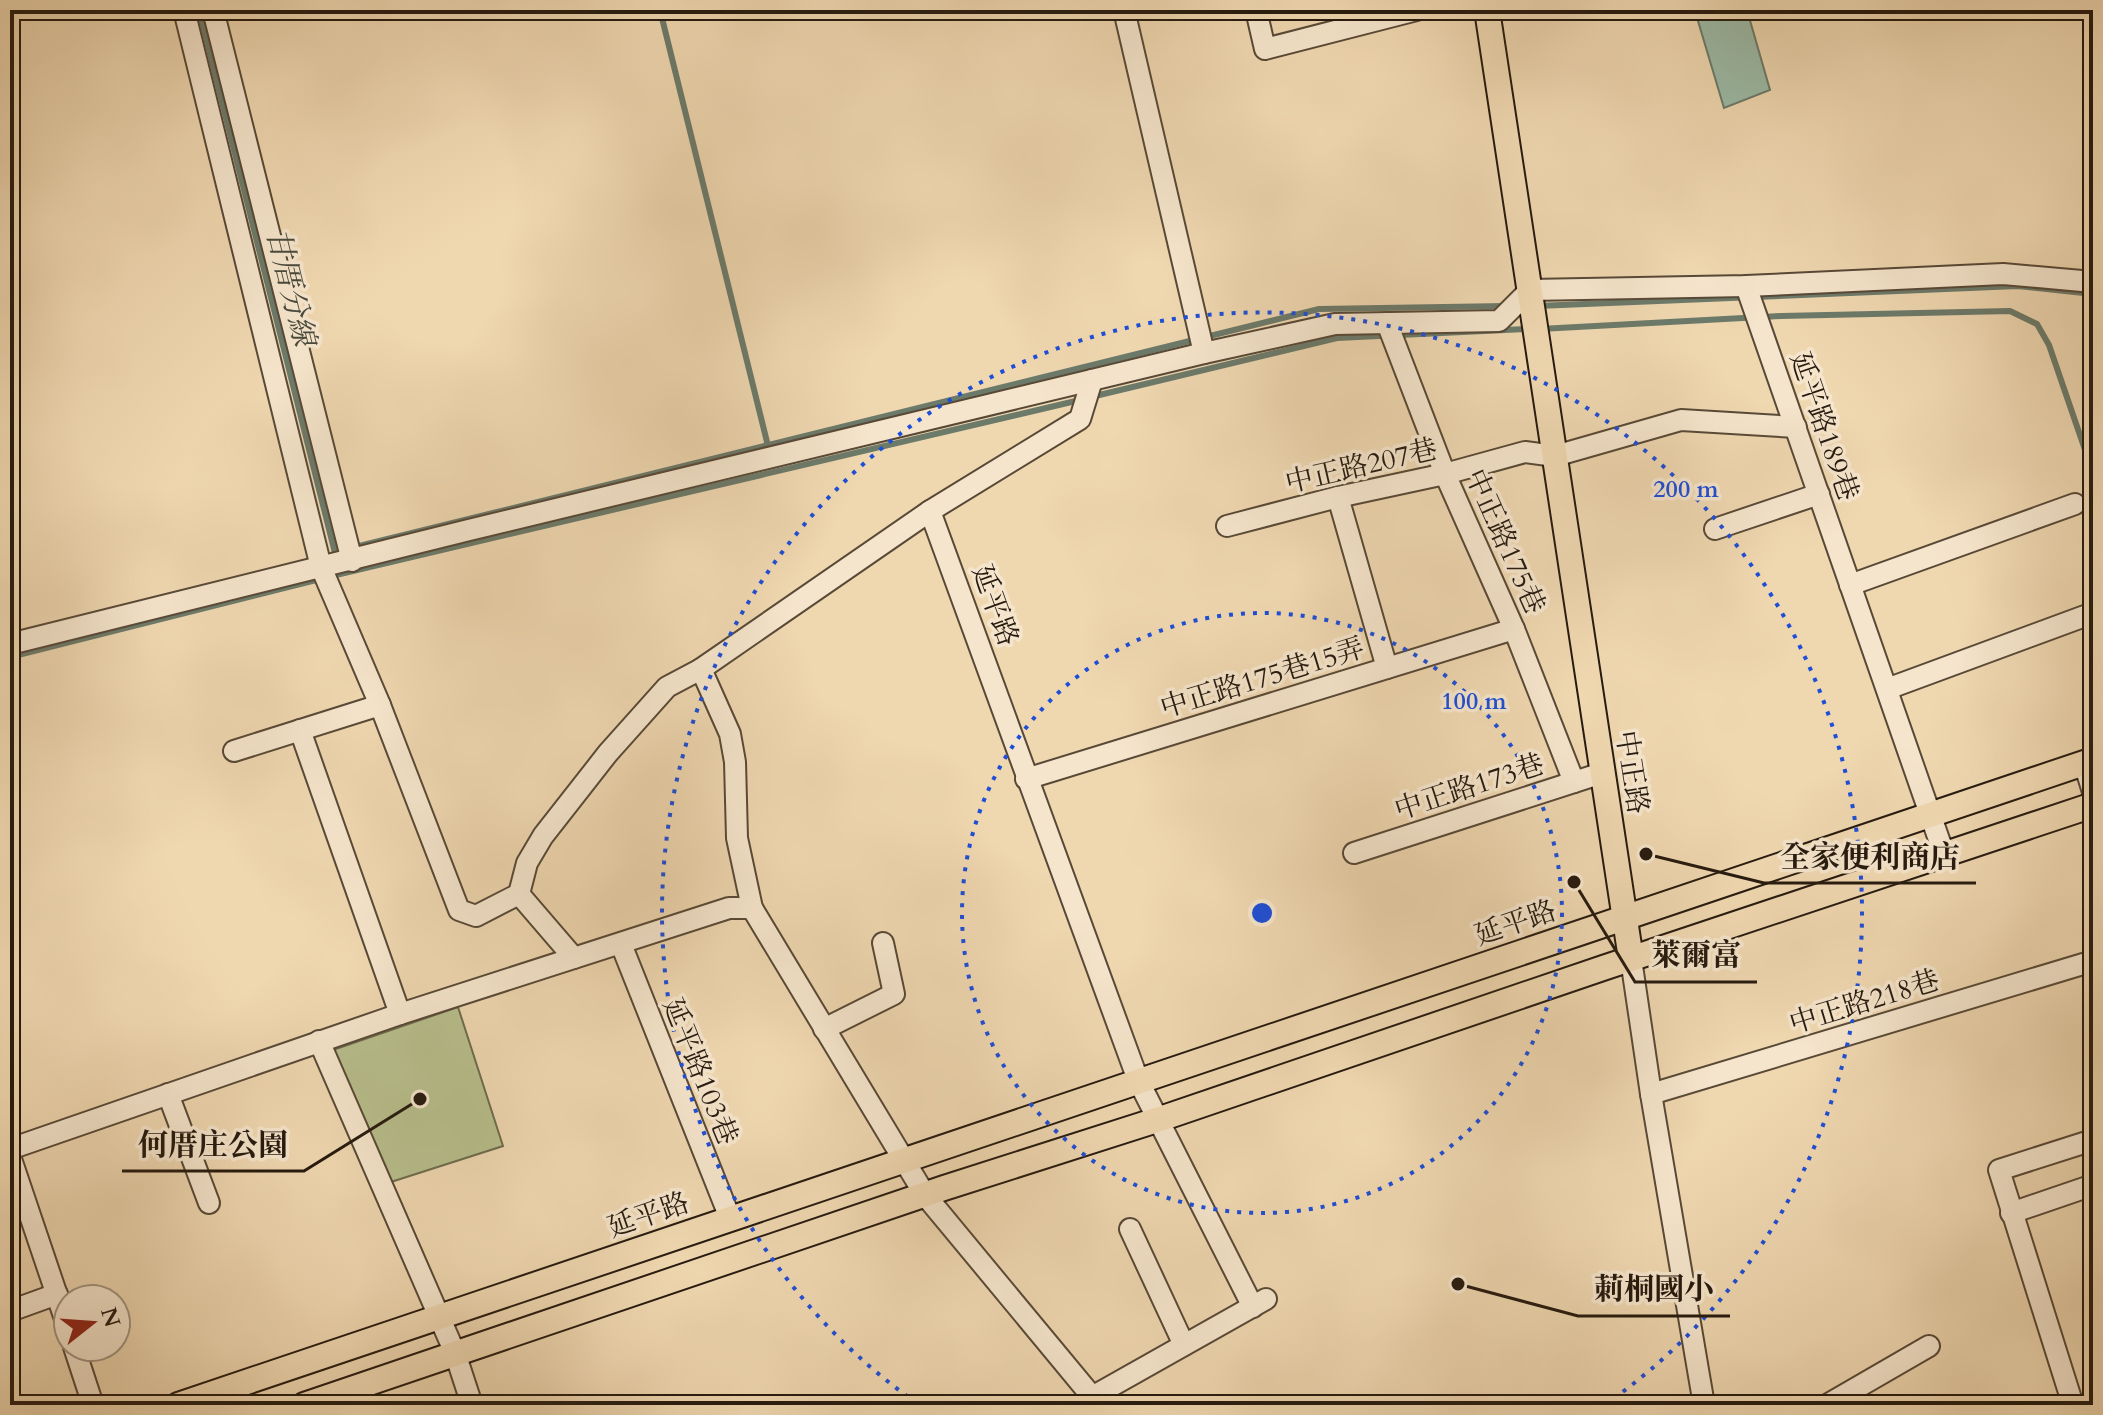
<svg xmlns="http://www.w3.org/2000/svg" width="2103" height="1415" viewBox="0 0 2103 1415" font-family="Cardo,'Noto Serif TC',serif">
  <rect width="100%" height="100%" fill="#efd7b0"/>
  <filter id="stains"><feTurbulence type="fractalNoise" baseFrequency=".0025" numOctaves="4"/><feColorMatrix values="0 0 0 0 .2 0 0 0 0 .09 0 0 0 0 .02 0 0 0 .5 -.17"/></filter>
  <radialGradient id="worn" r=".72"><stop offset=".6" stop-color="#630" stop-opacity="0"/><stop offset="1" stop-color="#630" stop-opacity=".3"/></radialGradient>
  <polygon fill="#b7be8c" stroke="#6e6c4e" stroke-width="2" points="458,1007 503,1146 391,1182 330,1051"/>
  <polygon fill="#9bbaa6" stroke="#6c7a6a" stroke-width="2" points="1747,10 1770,90 1724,108 1695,11"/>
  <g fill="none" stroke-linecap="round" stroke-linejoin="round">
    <g stroke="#6c7a6a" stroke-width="6">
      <polyline points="199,10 336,557"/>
      <polyline points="660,10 769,450"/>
      <polyline points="1537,306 2018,286 2093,294"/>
      <polyline points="1540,329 1781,316 2010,311 2037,324 2049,345 2093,473"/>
      <polyline points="1091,397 1337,338 1528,329"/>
      <polyline points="351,548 1319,309 1506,306"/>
      <polyline points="10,657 340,574 1080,400"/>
    </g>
    <defs>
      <g id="minor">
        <polyline points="184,10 321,567 380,705 459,910 476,916 519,894"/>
        <polyline points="213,10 352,561"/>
        <polyline points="1124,10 1204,353"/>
        <polyline points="1256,10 1265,49 1417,10"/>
        <polyline points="1746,286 1944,854"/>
        <polyline points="1387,323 1445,474 1514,629 1574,782"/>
        <polyline points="1338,497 1387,668"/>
        <polyline points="930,511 1138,1080 1253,1307"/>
        <polyline points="1227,526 1338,497 1445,474 1525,452 1555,456 1681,420 1796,427"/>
        <polyline points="1715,529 1819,494"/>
        <polyline points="1850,585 2075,504"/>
        <polyline points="10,644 469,530 1204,353 1335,324 1499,321 1530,290 1746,286 2003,274 2093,282"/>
        <polyline points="701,669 930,511 1080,419 1092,380"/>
        <polyline points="1887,689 2093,613"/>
        <polyline points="300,730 400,1014"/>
        <polyline points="234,751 380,705"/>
        <polyline points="2084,763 2093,792"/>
        <polyline points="1026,779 1514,629"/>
        <polyline points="1354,853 1602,773"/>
        <polyline points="621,944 730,1218"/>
        <polyline points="574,958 519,894 527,863 543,836 608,753 667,687 701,669 730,734 735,762 737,838 752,908"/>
        <polyline points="1631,959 1651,1094 1704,1405"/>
        <polyline points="824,1029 894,994 883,943"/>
        <polyline points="319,1041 455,1353 472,1405"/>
        <polyline points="168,1094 209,1203"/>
        <polyline points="1651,1094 2093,961"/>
        <polyline points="10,1149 400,1014 729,908 752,908 925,1195 1099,1405"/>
        <polyline points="10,1156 68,1328"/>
        <polyline points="2011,1213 2093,1185"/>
        <polyline points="1130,1229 1184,1345"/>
        <polyline points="10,1311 57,1294"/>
        <polyline points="74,1347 93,1405"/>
        <polyline points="1092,1397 1266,1299"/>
        <polyline points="1827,1405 1929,1346"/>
        <polyline points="2073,1405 1999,1170 2093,1140"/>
      </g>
      <g id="major">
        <polyline points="1487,10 1631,959"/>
        <polyline points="178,1405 2093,760"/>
        <polyline points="304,1405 944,1188 1160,1119 1603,968 2093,805"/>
      </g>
    </defs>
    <use href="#minor" stroke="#584937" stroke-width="24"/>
    <use href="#major" stroke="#261a0f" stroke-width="28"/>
    <use href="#minor" stroke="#f5e5cc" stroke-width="20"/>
    <use href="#major" stroke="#efd7b0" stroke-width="24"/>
  </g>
  <g fill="none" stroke="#1d4ed8" stroke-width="4" stroke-dasharray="4 8">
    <circle cx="1262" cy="913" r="300"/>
    <path d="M918 1404A600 600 0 1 1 1606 1404"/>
  </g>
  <g text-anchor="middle" stroke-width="7" stroke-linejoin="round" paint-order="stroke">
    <g font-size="28" fill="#261a0f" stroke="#f5e5cc">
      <text transform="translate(1825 426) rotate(71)" y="10">延平路189巷</text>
      <text transform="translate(1361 465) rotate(-13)" y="10">中正路207巷</text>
      <text transform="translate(1506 541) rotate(66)" y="10">中正路175巷</text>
      <text transform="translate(996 605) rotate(70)" y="10">延平路</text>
      <text transform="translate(1262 677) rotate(-17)" y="10">中正路175巷15弄</text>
      <text transform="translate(1633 772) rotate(81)" y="10">中正路</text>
      <text transform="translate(1469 786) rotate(-18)" y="10">中正路173巷</text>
      <text transform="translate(1515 922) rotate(-19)" y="10">延平路</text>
      <text transform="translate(1864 1001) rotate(-17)" y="10">中正路218巷</text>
      <text transform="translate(701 1071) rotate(68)" y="10">延平路103巷</text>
      <text transform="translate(648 1214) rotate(-19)" y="10">延平路</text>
    </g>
    <g font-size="30" font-style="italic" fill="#494a3c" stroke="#f5e5cc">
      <text transform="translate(291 287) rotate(76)" y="10">甘厝分線</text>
    </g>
  </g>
  <circle cx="1262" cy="913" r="12" fill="#1d4ed8" stroke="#f5e5cc" stroke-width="4"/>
  <g font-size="24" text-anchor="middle" font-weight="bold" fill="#1d4ed8" stroke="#f5e5cc" stroke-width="7" stroke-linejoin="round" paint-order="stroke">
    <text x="1686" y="497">200 m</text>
    <text x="1474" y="709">100 m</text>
  </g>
  <path fill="none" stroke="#261a0f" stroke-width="3" d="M1646 854L1764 883H1976M1574 882L1635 982H1757M420 1099L304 1171H122M1458 1284L1578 1316H1730"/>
  <g fill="#261a0f" stroke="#f5e5cc" stroke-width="3">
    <circle cx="1646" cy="854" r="8"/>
    <circle cx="1574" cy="882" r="8"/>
    <circle cx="420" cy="1099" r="8"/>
    <circle cx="1458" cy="1284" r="8"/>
  </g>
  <g font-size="30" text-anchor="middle" font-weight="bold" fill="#261a0f" stroke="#f5e5cc" stroke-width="7" stroke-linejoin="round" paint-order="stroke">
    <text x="1870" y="867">全家便利商店</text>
    <text x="1696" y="965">萊爾富</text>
    <text x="213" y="1155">何厝庄公園</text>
    <text x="1654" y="1299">莿桐國小</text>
  </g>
  <rect width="2103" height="1415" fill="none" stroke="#efd7b0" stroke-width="40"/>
  <rect x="12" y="12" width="2079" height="1391" fill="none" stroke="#261a0f" stroke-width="4"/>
  <rect x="20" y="20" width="2063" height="1375" fill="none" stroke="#261a0f" stroke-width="2"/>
  <g transform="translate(92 1323) rotate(73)"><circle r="38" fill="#f5e5cc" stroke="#a29480" stroke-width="2"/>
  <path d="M0-6L14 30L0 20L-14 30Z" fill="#8f2418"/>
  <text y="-12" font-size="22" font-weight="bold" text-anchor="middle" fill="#261a0f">N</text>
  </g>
  <rect width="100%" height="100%" filter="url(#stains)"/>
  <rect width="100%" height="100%" fill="url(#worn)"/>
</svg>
